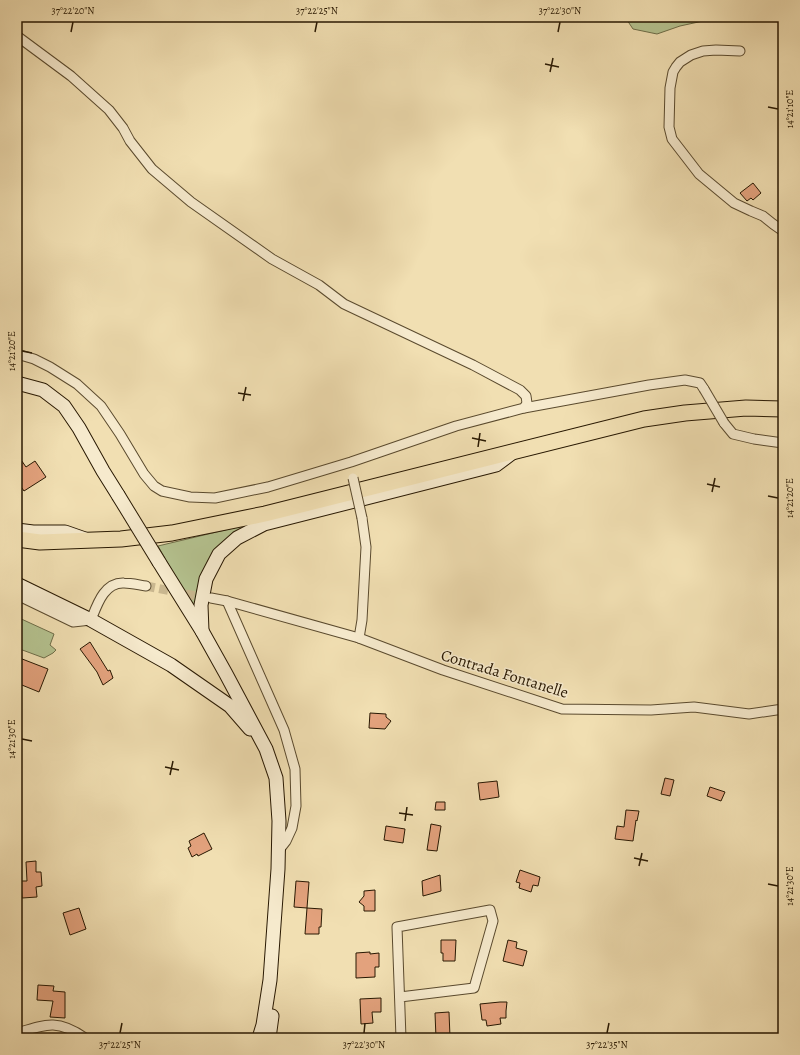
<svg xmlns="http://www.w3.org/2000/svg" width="800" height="1055" viewBox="0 0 800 1055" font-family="Alegreya,serif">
  <rect width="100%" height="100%" fill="#f1dfb2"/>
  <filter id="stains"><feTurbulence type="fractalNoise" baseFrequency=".005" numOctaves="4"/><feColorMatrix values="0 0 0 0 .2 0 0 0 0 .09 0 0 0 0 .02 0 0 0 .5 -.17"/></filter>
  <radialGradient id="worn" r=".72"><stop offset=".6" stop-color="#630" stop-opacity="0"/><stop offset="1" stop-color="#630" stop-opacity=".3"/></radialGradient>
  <g fill="#b5c390" stroke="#6e6e49">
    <polygon points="625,17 713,17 703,21 680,26 657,34 633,29"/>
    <polygon points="246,525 225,542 208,561 197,590 195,605 192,606 158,546"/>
    <polygon points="17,617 54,634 50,645 56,650 53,653 44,658 17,648"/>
  </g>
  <g fill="#e3a27d" stroke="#281802">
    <polygon points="753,183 761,193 753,200 751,198 747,201 740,193"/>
    <polygon points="17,454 26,467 35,461 46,477 24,491 17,481"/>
    <polygon points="90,642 108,671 110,670 113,678 103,685 97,672 80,649"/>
    <polygon points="17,657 48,669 39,692 17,683"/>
    <polygon points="370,713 386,714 386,717 391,721 385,729 369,728"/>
    <polygon points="665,778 674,780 670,796 661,794"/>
    <polygon points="497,781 499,797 480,800 478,783"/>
    <polygon points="710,787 725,792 721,801 707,796"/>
    <polygon points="436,802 445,802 445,810 435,810"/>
    <polygon points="626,810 639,811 637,821 636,820 633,841 615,839 617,826 624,827"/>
    <polygon points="431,824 441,826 437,851 427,850"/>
    <polygon points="386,826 405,829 403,843 384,840"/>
    <polygon points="204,833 212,849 198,856 197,854 192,857 188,848 191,846 189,841"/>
    <polygon points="36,861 36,872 41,872 42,886 36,887 37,897 22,898 21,881 27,881 26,862"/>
    <polygon points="520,870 540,877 538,886 533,885 531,892 519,888 520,883 516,882"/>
    <polygon points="440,875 441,891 423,896 422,881"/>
    <polygon points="296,881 309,882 307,908 294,907"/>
    <polygon points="375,890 375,911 364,911 364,906 359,902 364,896 364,891"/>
    <polygon points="79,908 86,929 70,935 63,913"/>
    <polygon points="307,908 322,909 321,927 319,927 319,934 305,934"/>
    <polygon points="441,940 456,940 455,961 443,961 443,953 441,953"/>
    <polygon points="508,940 517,942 516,948 527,951 523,966 503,961"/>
    <polygon points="370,952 370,954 379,953 379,967 375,967 375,977 356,978 356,953"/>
    <polygon points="38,985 54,986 53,991 65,992 65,1018 50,1017 53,1001 37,1000"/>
    <polygon points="381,998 381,1012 372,1012 373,1023 361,1024 360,999"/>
    <polygon points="500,1002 507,1002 506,1011 506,1018 500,1018 501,1024 487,1026 486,1020 482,1020 480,1004"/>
    <polygon points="449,1012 450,1037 436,1038 435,1013"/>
  </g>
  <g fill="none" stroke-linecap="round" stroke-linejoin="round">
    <polyline stroke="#c9b78f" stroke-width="9" stroke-dasharray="9 4.5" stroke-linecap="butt" points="146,586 207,598"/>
    <defs>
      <g id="minor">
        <polyline points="17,36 71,76 109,110 123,128 130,141 152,169 191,202 272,259 319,285 344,304 473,365 520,390 526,396 527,403 524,408 456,426 351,462 268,487 215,498 190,497 162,491 154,486 144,474 120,434 101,406 77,384 50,367 34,359 17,354"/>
        <polyline points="740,51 716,50 703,51 691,55 680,62 676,67 673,72 670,88 669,127 672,139 699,174 734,203 751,211 763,216 773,224 783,231"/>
        <polyline points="524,408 649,385 685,380 700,383 704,389"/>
        <polyline points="724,423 733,434 754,439 783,443"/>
        <path d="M17,595L73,622L91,620C97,605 104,582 124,583C131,583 139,585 146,586"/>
        <polyline points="211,598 227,601 359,638 443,670 562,709 651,710 694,707 749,714 783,709"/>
        <polyline points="227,601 284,730 295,769 296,806 292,828 286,841 279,850"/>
        <polyline points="359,638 362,620 366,547 362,518"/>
        <polyline points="400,997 474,988 493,921 490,910 397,927 401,1038"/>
        <path d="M17,1033C46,1024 58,1019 85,1038"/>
      </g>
      <g id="secondary">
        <polyline points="17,383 43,390 64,406 79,428 103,471 118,495"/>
        <polyline points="17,530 33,532 65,532 85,539"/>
        <polyline points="159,562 202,631 226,674 266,749 276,778 279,821 278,869 270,980 263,1025 259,1038"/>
        <polyline points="17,584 91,620 171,665 230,706 250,729"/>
        <polyline points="202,631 201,605 206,579 219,554 237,538 264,524 496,465 512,453"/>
        <polyline points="269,1038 272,1016"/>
      </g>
      <polyline id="primary" points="17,539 40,542 121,539 172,533 265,514 644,419 685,413 746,408 783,409"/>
    </defs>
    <use href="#minor" stroke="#5a4a2e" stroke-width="11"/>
    <use href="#secondary" stroke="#281802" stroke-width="15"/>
    <use href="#primary" stroke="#281802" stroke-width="17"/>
    <use href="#minor" stroke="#f6eacd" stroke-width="9"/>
    <use href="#secondary" stroke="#f6eacd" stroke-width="13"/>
    <use href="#primary" stroke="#f1dfb2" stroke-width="15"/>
    <defs>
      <g id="minor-bridge">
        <polyline points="704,389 724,423"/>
        <polyline points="353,478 362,518"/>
      </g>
      <polyline id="secondary-bridge" points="118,495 159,562"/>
    </defs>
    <use href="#minor-bridge" stroke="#5a4a2e" stroke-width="11" stroke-linecap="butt"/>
    <use href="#secondary-bridge" stroke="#281802" stroke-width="15" stroke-linecap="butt"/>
    <use href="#minor-bridge" stroke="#f6eacd" stroke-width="9"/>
    <use href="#secondary-bridge" stroke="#f6eacd" stroke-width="13"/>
  </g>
  <path fill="none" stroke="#281802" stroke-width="1.5" d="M71,32L73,22M315,32L317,22M558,32L560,22M545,64L559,67M550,72L553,58M768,107L778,109M22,351L32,353M238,393L251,395M243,401L246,387M472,438L486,441M478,447L480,433M707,484L720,487M712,492L715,478M768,496L778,498M22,739L32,741M165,767L179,770M170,775L173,761M399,813L413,815M405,821L407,807M634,858L648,861M639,866L642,853M768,884L778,886M120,1033L122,1023M364,1033L365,1023M607,1033L609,1023"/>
  <g text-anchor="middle" stroke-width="3" stroke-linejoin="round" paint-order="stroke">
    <g font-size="16" fill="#281802" stroke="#f6eacd">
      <text transform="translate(505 673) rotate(17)" y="6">Contrada Fontanelle</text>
    </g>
  </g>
  <rect width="800" height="1055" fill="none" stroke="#f1dfb2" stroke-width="44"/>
  <rect x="22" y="22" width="756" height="1011" fill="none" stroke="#281802" stroke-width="1.5"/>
  <g font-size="10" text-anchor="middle" fill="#281802">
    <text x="73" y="14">37°22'20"N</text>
    <text x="317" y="14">37°22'25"N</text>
    <text x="560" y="14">37°22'30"N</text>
    <text transform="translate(789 109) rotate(-90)" y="4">14°21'10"E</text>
    <text transform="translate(11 351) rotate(-90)" y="4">14°21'20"E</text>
    <text transform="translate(789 498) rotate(-90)" y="4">14°21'20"E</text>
    <text transform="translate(11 739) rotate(-90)" y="4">14°21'30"E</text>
    <text transform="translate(789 886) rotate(-90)" y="4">14°21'30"E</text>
    <text x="120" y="1048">37°22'25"N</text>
    <text x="364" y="1048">37°22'30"N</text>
    <text x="607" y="1048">37°22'35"N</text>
  </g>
  <rect width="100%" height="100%" filter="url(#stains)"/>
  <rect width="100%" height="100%" fill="url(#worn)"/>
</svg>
